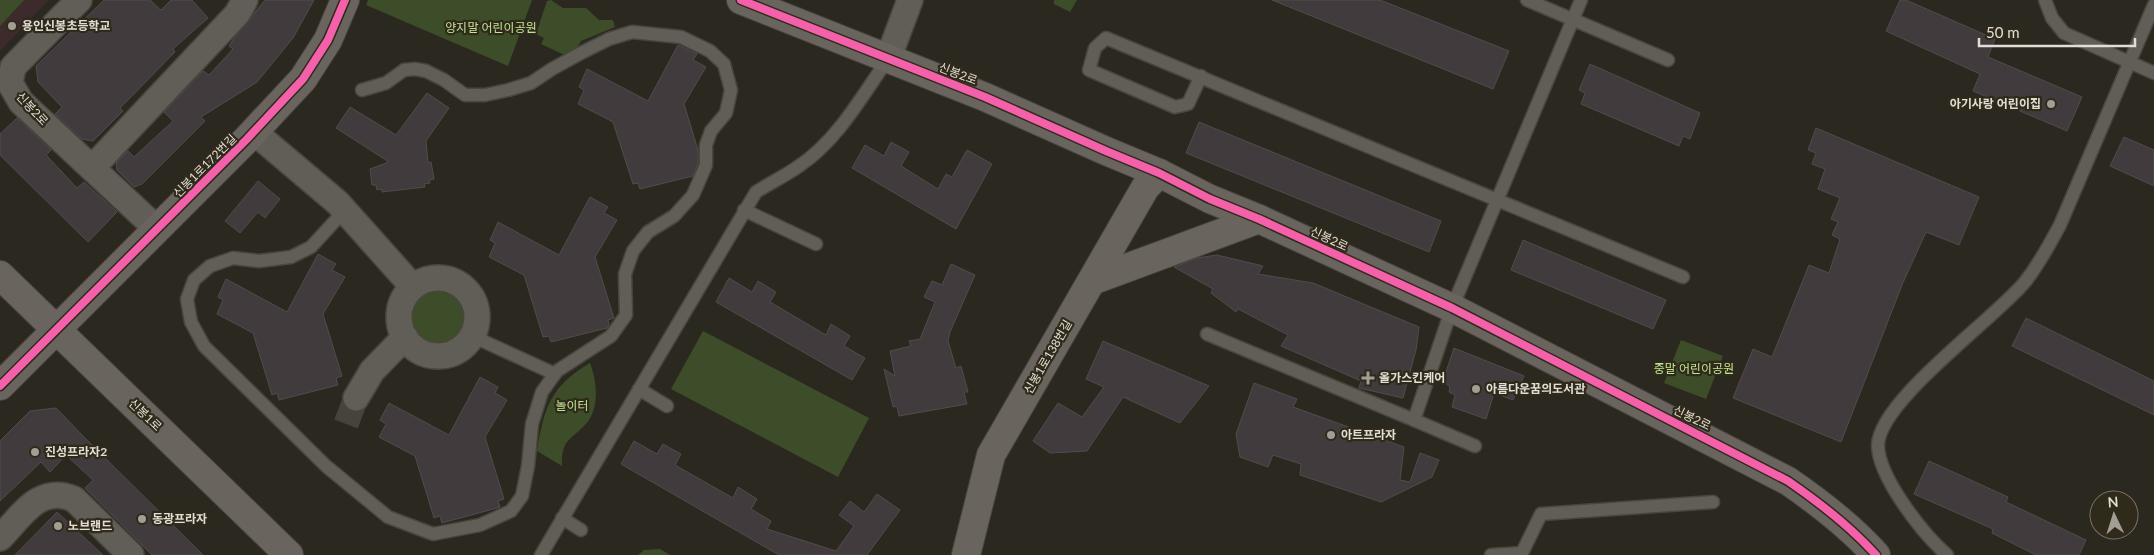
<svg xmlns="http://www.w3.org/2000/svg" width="2154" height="555" viewBox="0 0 2154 555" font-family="Lato,'Noto Sans KR',sans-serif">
  <rect width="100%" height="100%" fill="#2b2820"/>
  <polygon fill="#3d2b2b" points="0,0 49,0 0,51"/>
  <g fill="#3d4d29">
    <polygon points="0,0 24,0 0,26"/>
    <polygon points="368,0 532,0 508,66 366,5"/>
    <polygon points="551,0 563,8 586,8 599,20 613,20 615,27 581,41 571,58 541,44 544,38 536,34 547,1"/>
    <polygon points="1054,0 1077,0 1070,12 1054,4"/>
    <circle cx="438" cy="317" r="37"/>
    <polygon points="703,331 869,418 838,477 671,389"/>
    <polygon points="1681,340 1723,356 1706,399 1664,383"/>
    <path d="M590,363C597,381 600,408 586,424C571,440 561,439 562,466L537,451C544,407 551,386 590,363Z"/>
    <polygon points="660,549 670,555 638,555 644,550"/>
  </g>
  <g fill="#423b3e" stroke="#504c4b">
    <polygon points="104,0 150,0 161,10 171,0 192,0 208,18 173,49 175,52 120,108 123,111 93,141 82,139 55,114 62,107 38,82 36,66"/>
    <polygon points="265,0 314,0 293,38 257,82 201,117 205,121 142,184 134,187 117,170 116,163 128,151 134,157 173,121 164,112 203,71 209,75 233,49 229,46 234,38"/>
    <polygon points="1272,0 1380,0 1509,51 1493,89"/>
    <polygon points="1900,0 1906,0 1995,39 1988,57 2082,97 2067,131 1973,91 1980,74 1886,31"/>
    <polygon points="678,45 697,54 693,60 706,67 684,104 698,150 698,163 693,176 640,189 638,183 633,184 613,122 578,104 584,90 579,87 587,69 648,101"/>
    <polygon points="1590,64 1700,113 1690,139 1683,136 1679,146 1581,104 1585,93 1579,90"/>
    <polygon points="427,93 449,108 426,141 428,163 431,162 434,179 429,180 430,183 424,184 425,187 382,192 382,189 377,190 376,185 372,185 370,169 389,162 336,128 350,107 396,135"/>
    <polygon points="17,118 51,150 46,155 77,188 84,182 117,212 88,242 0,155 0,134"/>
    <polygon points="1199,122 1441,221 1429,252 1186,153"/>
    <polygon points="1816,128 1979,197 1959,245 1926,232 1902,285 1841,442 1733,398 1753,349 1772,357 1809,265 1829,273 1840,239 1832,235 1838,222 1831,219 1840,198 1818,189 1825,169 1812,164 1816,153 1808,150"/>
    <polygon points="2124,137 2154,150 2154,186 2110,166"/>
    <polygon points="891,142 909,152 901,166 938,189 946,174 952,177 967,150 992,164 956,229 852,168 865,145 884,156"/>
    <polygon points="258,181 280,199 265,218 258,212 240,233 225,221"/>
    <polygon points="590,197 608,207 604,213 617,220 595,257 614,318 608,320 609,325 607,328 551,342 549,336 543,337 524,275 489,257 495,243 490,240 498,222 559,255"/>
    <polygon points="1523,240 1666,300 1653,329 1511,270"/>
    <polygon points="318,254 336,264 332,270 345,277 323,314 342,376 336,378 338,385 279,400 277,393 272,395 253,333 217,314 223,300 218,297 226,279 287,312"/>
    <polygon points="1217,255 1263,266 1258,274 1313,283 1419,327 1416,350 1403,398 1359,388 1361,381 1281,346 1288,335 1238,309 1236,312 1211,293 1213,289 1174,267 1197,258"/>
    <polygon points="951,264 975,275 950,332 948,341 956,368 961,366 968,392 964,392 967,404 899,416 897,406 893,407 884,369 895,376 890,351 911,346 909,341 920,339 935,302 924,297 932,281 942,285"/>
    <polygon points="729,278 752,292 758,281 776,292 770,302 826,335 831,324 850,336 844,346 865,358 852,380 716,302"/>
    <polygon points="2026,318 2154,381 2154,415 2012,346"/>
    <polygon points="1103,341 1209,386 1180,423 1123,397 1087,451 1050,453 1033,441 1058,403 1082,417 1104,387 1086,379"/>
    <polygon points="1454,348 1524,376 1513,400 1494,393 1486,419 1452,407 1455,395 1449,392 1450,387 1443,381"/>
    <polygon points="480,377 498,387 495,393 507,400 485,437 504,499 498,501 500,507 497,508 442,523 440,516 434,518 415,456 379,437 386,424 380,420 389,403 449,435"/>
    <polygon points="1254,383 1297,399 1293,407 1404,447 1400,480 1410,482 1420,453 1439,460 1432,477 1381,502 1300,475 1301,464 1273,455 1268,467 1240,457 1236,434"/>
    <polygon points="56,408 83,436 203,555 152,555 85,488 93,480 66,455 50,472 41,462 0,501 0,441 30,411"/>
    <polygon points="634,441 657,454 663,444 681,454 675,465 733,498 738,487 757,499 751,509 771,521 767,529 836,551 854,526 839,515 850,501 864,512 877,494 900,510 867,555 779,555 621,464"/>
    <polygon points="1929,461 2008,497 2006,502 2086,540 2079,555 2036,555 1992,533 1993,529 1914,494"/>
    <polygon points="57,512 103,555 15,555"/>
  </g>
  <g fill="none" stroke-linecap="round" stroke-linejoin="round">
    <polyline stroke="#46433b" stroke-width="25" stroke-dasharray="25 12" stroke-linecap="butt" points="346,424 356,398"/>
    <defs>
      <g id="lane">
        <polyline points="1527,0 1668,60"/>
        <polyline points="2045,0 2052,18 2064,33 2154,73"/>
        <polyline points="1201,76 1188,104 1175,107 1089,70 1095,48 1106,38 1683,277"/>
        <polyline points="345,210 311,247 291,257 259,261 233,258 210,266 194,280 187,299 191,322 204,346 326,466 388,517 433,534 480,525 511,511 522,496 528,466 532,424 542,392 557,371 611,336 626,315 625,274 633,251 648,232 674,216 693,195 706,165 706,145 711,131 726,113 731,90 724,64 710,51 681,37 632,32 609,39 581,53 552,69 531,83 508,90 485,95 465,95 444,80 426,71 415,69 404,70 386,83 362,90"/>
        <polyline points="744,210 816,244"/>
        <polyline points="1207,334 1414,420 1452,308 1581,0"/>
        <polyline points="472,336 555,374"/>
        <polyline points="639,389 667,406"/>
        <polyline points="1414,420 1475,446"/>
        <polyline points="562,518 581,530"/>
        <path d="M541,555L756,192C770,183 785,176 799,166C837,141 862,96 888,59"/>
        <polyline points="1491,555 1522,553 1541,514 1713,502"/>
        <path d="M1947,555C1923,534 1878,477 1878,445C1879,401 1994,319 2024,283C2039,265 2049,245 2060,225L2154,5"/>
      </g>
      <g id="street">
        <polyline points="79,0 13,67 10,83 21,102 157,229"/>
        <polyline points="888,59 910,0"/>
        <polyline points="254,132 338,203 413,287"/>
        <polyline points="92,168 237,14 245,0"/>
        <circle cx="438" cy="317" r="39"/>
        <polyline points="356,398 372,371 405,337"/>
        <path d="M0,538C22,516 39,484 74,499L131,555"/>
      </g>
      <g id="secondary">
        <path d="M741,0L985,97L1106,151L1159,173L1210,199L1259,219L1452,308L1788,481C1820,503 1850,526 1876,555"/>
        <polyline points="0,275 289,555"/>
        <polyline points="1094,280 1259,219"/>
        <polyline points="0,386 247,139 303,79 328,40 345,0"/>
        <polyline points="966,555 991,455 1145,188 1159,173"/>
      </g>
    </defs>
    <use href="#lane" stroke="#48463e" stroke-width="15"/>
    <use href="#street" stroke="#48463e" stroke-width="28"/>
    <use href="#secondary" stroke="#48463e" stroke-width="30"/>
    <use href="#lane" stroke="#605e57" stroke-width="12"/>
    <use href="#street" stroke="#605e57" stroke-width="25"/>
    <use href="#secondary" stroke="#6a645e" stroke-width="28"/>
    <defs>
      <g id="cycleway">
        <path d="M741,0L985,97L1106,151L1159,173L1210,199L1259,219L1452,308L1788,481C1820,503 1850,526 1876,555"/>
        <polyline points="0,386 247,139 303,79 328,40 345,0"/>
      </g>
    </defs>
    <use href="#cycleway" stroke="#302a1b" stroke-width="11"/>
    <use href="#cycleway" stroke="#f560ab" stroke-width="8"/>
  </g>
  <g fill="#a29e96" stroke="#302a1b" stroke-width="2">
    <circle cx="12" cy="26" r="5"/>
    <circle cx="2051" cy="104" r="5"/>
    <path d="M1365.5 370.5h5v5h5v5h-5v5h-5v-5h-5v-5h5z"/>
    <circle cx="1476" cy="389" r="5"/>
    <circle cx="1331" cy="435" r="5"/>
    <circle cx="35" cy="452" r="5"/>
    <circle cx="142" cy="519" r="5"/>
    <circle cx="58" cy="526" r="5"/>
  </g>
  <g text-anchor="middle" stroke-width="4.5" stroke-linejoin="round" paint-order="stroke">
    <g font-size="12" font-weight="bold" fill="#e2ded5" stroke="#302a1b" text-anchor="start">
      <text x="22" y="30">용인신봉초등학교</text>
      <text x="2041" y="108" text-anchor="end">아기사랑 어린이집</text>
      <text x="1379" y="382">올가스킨케어</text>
      <text x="1486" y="393">아름다운꿈의도서관</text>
      <text x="1341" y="439">아트프라자</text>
      <text x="45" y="456">진성프라자2</text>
      <text x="152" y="523">동광프라자</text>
      <text x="68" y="530">노브랜드</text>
    </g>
    <g font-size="12" fill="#bfe594" stroke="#302a1b">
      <text x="491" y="32">양지말 어린이공원</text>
      <text x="1694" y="373">중말 어린이공원</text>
      <text x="572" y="410">놀이터</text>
    </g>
    <g font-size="12" fill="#e2ded5" stroke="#302a1b">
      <text transform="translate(958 74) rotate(21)" y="4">신봉2로</text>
      <text transform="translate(32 109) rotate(47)" y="4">신봉2로</text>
      <text transform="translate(205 166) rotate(-45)" y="4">신봉1로172번길</text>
      <text transform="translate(1329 239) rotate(25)" y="4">신봉2로</text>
      <text transform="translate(1048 357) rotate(-60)" y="4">신봉1로138번길</text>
      <text transform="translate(145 415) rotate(44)" y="4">신봉1로</text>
      <text transform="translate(1692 418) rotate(26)" y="4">신봉2로</text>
    </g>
  </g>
  <g transform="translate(2114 515) rotate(356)"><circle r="24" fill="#302a1b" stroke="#777265"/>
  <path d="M0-4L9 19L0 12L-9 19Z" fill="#a29e96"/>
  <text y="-8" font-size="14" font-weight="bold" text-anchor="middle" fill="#e2ded5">N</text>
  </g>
  <path d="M1979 38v8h156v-8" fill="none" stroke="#e2ded5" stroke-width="2.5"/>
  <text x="1986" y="38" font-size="15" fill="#e2ded5" stroke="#302a1b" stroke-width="4" paint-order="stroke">50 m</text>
</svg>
